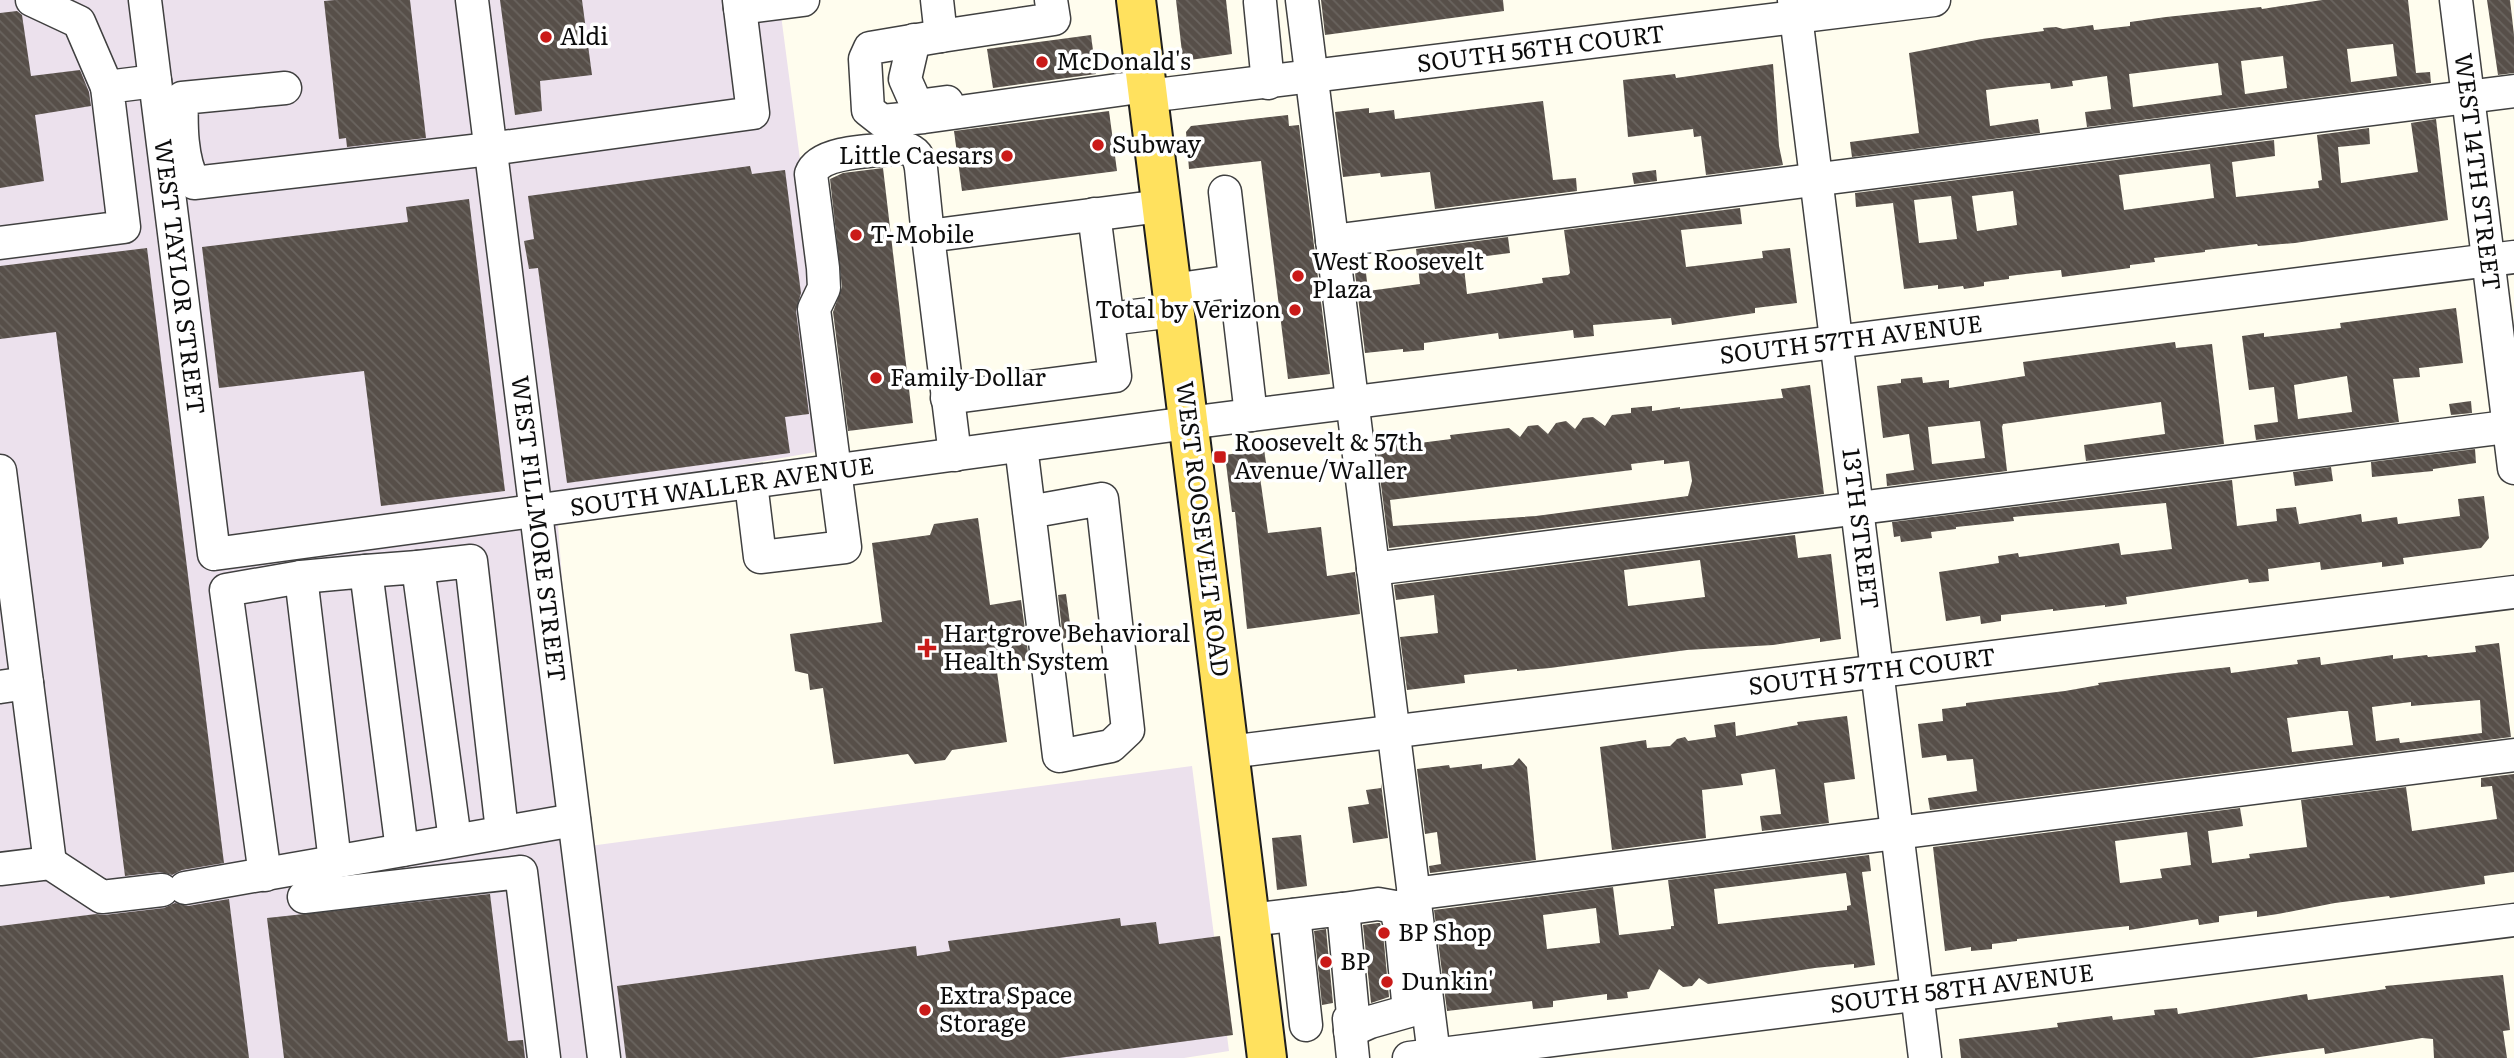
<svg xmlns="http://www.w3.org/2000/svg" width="2514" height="1058" viewBox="0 0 2514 1058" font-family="Literata,serif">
  <defs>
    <pattern id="building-back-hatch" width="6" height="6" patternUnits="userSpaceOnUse" patternTransform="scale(1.75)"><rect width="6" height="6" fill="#574f49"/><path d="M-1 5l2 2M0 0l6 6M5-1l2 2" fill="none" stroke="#6a645f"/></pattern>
  </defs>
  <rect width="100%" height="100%" fill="#fffdee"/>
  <polygon fill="#ece1ed" points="0,0 779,0 838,448 556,498 582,847 1192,766 1229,1051 1184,1058 0,1058"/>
  <g fill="url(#building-back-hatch)" fill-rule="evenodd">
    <polygon points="335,0 410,0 426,138 347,147 346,138 339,139 324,1"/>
    <polygon points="500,0 582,0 592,75 540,81 542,111 515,115"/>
    <polygon points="1176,0 1226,0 1232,54 1183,61"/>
    <polygon points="1321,0 1503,0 1504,11 1325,35"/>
    <path d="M2322,0H2408L2416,73L2430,72L2431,83L2087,127L2085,112L2111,109L2107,76L2072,81L2073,86L2051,89L2050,83L2009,87L1986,90L1990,126L2038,119L2040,133L1852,157L1850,142L1919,133L1909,53L1982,39L2044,31L2043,28L2056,27L2063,29L2093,25L2094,30L2130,26V22L2166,17L2261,7L2262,9ZM2393,44L2397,76L2351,82L2347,49ZM2283,56L2287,88L2245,94L2241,61ZM2218,63L2222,95L2133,107L2129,74Z"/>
    <polygon points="2487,0 2510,0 2514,35 2514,73 2498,75"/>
    <polygon points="17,11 22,15 31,76 80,70 89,92 91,106 35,115 44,181 0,188 0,13"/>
    <polygon points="1091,35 1096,74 993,88 987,49"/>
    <polygon points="1773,64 1779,146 1783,165 1706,175 1701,136 1694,137 1693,129 1628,137 1623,80 1675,74 1676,78"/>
    <polygon points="1543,101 1553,180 1576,178 1577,191 1435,209 1430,172 1381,177 1380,173 1343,177 1335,112 1369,108 1369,113 1394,110 1395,119"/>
    <polygon points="1109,111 1117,171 962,191 954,131"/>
    <polygon points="1288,115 1289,126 1299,125 1330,374 1288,379 1261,161 1189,169 1186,132 1191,126"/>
    <path d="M2436,119L2448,220L2295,243L2258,246L2257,244L2205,250V252L2154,258L2155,262L2130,265V268L2062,277L2061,270L2009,276V279L1984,282V286L1964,289L1963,286L1938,289V285L1904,289L1893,203L1856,207L1855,193L2274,140L2275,156L2232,162L2236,197L2319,188L2318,181L2322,180L2317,135L2369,128L2370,144L2338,147L2341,183L2418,172L2411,123ZM2210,164L2214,198L2124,210L2119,175ZM2013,191L2017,225L1977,231L1972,196ZM1951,196L1957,239L1919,243L1914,200Z"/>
    <polygon points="750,166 752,174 785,170 801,293 796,311 809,414 785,417 790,453 567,483 538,268 529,269 524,241 534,239 528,196"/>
    <polygon points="883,168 913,423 848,431 833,312 842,287 830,179 843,173"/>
    <polygon points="1656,170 1657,181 1634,184 1632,173"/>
    <polygon points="469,199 505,491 381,506 364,371 219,388 202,247 408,222 406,207"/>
    <polygon points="1740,208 1742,224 1681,230 1686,267 1763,258 1762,251 1790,248 1797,303 1755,308 1755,313 1672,325 1671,318 1593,325 1594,336 1574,338 1573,330 1499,339 1498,333 1424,343 1424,350 1403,352 1403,349 1365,353 1353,257 1364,255 1368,291 1420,284 1416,249 1508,237 1510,253 1463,259 1467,294 1543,283 1542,278 1568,275 1570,273 1564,230"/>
    <polygon points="147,248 224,863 182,870 172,875 160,872 125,876 56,332 0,339 0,266"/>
    <path d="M2456,308L2463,363L2419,368L2420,377L2393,379L2399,422L2256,440L2254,425L2278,422L2274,387L2249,390L2242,336L2264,333V337L2341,328L2340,323ZM2347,376L2352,412L2298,419L2294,385Z"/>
    <path d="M2175,342L2176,348L2212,344L2224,444L2086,461L2084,445L2165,434L2161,402L2003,424L2002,427L2007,471L1887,486L1886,474L1914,470L1909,434L1883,438L1877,386L1901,383V379L1922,377L1923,383L1949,380V388L2025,376L2023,362ZM1980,421L1985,458L1932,464L1928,427Z"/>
    <path d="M1810,385L1824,494L1389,548L1376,445L1382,444L1391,452L1398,442L1408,441L1412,444L1451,439L1450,435L1509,428L1520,437L1528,426L1538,425L1548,434L1556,423L1566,421L1575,429L1583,418L1593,417L1605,426L1612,415L1631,413V408L1652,406V411L1680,407V409L1783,398L1781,389ZM1664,460V464L1689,461L1692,481L1688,496L1536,516L1393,526L1390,500L1632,470L1631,464Z"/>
    <polygon points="2471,401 2472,413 2451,415 2449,404"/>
    <polygon points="1264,449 1267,470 1259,470 1268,533 1321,527 1327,576 1355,572 1360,614 1247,629 1235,512 1232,512 1225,455"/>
    <polygon points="2475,449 2476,463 2433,469 2433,471 2372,477 2371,462"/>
    <polygon points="2331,467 2333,481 2295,486 2293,472"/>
    <polygon points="2232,480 2237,526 2277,521 2276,509 2296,507 2299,524 2361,514 2362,522 2397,517 2398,524 2460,516 2458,499 2484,496 2489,538 2481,548 2403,558 2404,564 2382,567 2382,562 2321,570 2320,562 2268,569 2269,581 2249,583 2248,579 2126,597 2127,604 2105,607 2105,605 2053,611 2053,609 2001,615 2001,621 1981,624 1980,616 1946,621 1939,572 1999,563 1998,556 2018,553 2019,557 2119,543 2121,555 2172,549 2166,503 2013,517 2014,521 1956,527 1956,529 1931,532 1932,538 1901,542 1900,536 1894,537 1892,522"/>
    <polygon points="978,518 990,605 1021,600 1029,660 996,665 1007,742 952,750 945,760 915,764 908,754 834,764 823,688 810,690 808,674 795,671 790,634 882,622 872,543 930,535 934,524"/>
    <path d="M1795,535L1798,558L1831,554L1841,639L1820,642V638L1773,645L1687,650L1550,668L1517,671V669L1464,675L1465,683L1407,690L1400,637L1438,633L1434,595L1396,600L1394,585ZM1700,560L1705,597L1628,606L1624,570Z"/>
    <polygon points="1066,594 1072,638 1063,639 1058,595"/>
    <path d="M2499,643L2511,737L1930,810L1928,798L1977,791L1973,759L1947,761L1946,755L1922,758L1918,724L1943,721L1942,709L1966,706V703L2065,691L2099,685L2098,683L2175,673L2230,667L2231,673L2298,664L2297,660L2320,657L2321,665L2393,655V659L2427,655L2428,657L2476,652L2475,646ZM2480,700L2482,733L2400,743L2399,738L2376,741L2372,707L2411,702V706ZM2340,711H2348L2353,745L2292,752L2287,718Z"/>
    <polygon points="1847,716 1855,779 1824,783 1829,823 1762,831 1760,816 1781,814 1775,769 1741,774 1743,785 1702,790 1706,838 1612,850 1600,747 1646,740 1647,748 1670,746 1677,739 1685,737 1688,741 1716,737 1714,725 1735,722 1736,736 1798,725 1797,722"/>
    <polygon points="1519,758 1527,767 1536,860 1430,873 1429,866 1441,864 1437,832 1425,834 1417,769 1449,765 1450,768 1482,764 1482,769 1513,765"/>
    <path d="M2514,774V872L2484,876L2485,884L2390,898L2389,896L2335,903L2278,914L2257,917V911L2219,916V922L2199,925L2198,919L2129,930V926L2101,929L2017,939V941L1992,944V949L1971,951V947L1945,951L1933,847L2240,808L2243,826L2208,831L2212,863L2250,858L2249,854L2307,847L2301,800L2406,787L2412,831L2497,819L2492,786L2481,787V778ZM2187,832L2191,865L2160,869L2162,878L2120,883L2115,841Z"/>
    <polygon points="1381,783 1388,838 1353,843 1348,807 1369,804 1366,790 1381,788"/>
    <polygon points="1301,835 1307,886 1277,890 1272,838"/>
    <path d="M1869,855L1871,871L1862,872L1875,965L1854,968V964L1815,968L1708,984L1699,978L1692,986L1683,987L1659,969L1649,989L1627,992L1628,998L1607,1000V994L1553,1001V1007L1533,1009L1532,1001L1447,1011L1434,910L1613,887L1619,935L1671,929V926H1674L1668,880ZM1846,873L1851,905L1847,906V910L1718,924L1714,889ZM1596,908L1600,943L1547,949L1543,915Z"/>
    <polygon points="490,894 508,1041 523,1040 525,1058 284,1058 267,918"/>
    <polygon points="229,899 249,1058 0,1058 0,926 96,914 104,915 164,908 175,903 188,906"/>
    <polygon points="1120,918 1121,926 1156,922 1159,944 1220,936 1233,1035 1059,1058 626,1058 617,986 916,946 917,956 950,951 948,941"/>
    <polygon points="1378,923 1380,923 1383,932 1389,997 1371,1003 1363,925"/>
    <polygon points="1326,929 1333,1003 1322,1005 1314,931"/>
    <polygon points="2503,975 2510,1030 2503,1031 2507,1058 2434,1058 2433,1039 2422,1038 2325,1054 2324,1048 2252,1058 1961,1058 1959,1039 2058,1027 2057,1023 2112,1016 2113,1020 2155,1015 2154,1010 2177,1008 2178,1014 2307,994 2308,1000 2386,989 2385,986"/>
  </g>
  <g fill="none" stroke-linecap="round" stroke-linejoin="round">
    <defs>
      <g id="minor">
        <polyline points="32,0 79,22 107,87"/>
        <polyline points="145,0 214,554 1188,423 2514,257"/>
        <polyline points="472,0 604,1058"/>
        <polyline points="937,0 941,36 1054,19 1051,0"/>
        <polyline points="1302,0 1434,1055"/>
        <polyline points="1794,0 1925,1058"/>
        <polyline points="2456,0 2514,468"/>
        <polyline points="1260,2 1268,83"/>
        <polyline points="740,8 803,0"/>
        <polyline points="941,36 870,48 865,59 868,110 882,121 924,117 1146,86"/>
        <polyline points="914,40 905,79 917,106 947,102"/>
        <path d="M285,88L182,98C181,125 181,159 194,183L490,149L753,113L739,0"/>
        <polyline points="1148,96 1934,0"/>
        <polyline points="1225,192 1251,415"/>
        <polyline points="1332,241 2514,91"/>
        <polyline points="0,243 124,227 107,87 155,81"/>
        <polyline points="1172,290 1235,281"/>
        <polyline points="1109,319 1174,311"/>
        <polyline points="947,398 1115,376 1094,214"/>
        <polyline points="1021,446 1059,756 1111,746 1128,730 1102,499 1029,512"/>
        <polyline points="955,455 928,236 1161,206"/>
        <polyline points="0,471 27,683"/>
        <path d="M751,483L760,557L845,547L814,309L824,288L823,268L811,174C820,149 880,151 904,148C916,151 919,157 921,168L928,236"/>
        <polyline points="418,567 471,561 502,831"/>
        <polyline points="1373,569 2514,426"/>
        <polyline points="366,571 418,567 455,840"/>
        <polyline points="301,577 366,571 402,850"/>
        <polyline points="0,687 27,683 50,863"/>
        <polyline points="1229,752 2514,592"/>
        <polyline points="0,869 50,863 102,897 162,890"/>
        <polyline points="265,875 226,590 301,577 335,862"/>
        <polyline points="185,888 574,820"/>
        <polyline points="1413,894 2514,755"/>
        <polyline points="304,897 521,872 544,1058"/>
        <polyline points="1343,909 1378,904 1395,907 1401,929 1409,1011 1370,1022 1350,1031"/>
        <polyline points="1294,915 1306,1025"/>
        <polyline points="1250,920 1343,909 1353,1015 1349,1019 1353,1058"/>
        <polyline points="1409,1058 2514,920"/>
      </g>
      <polyline id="major" points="1136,0 1267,1058"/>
    </defs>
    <use href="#minor" stroke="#404040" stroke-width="35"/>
    <use href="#major" stroke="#1e1e1e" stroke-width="42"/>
    <use href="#minor" stroke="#fff" stroke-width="32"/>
    <use href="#major" stroke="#ffe15e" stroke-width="38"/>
  </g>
  <g fill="#ca1a18" stroke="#fff" stroke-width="2.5">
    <circle cx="546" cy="37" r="7"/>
    <circle cx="1042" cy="62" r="7"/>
    <circle cx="1098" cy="145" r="7"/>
    <circle cx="1007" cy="156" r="7"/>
    <circle cx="856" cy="235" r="7"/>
    <circle cx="1298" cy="276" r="7"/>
    <circle cx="1295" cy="310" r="7"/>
    <circle cx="876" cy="378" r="7"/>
    <rect x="1213" y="450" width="14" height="14" rx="3.5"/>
    <path d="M923.5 637.5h7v7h7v7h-7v7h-7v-7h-7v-7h7z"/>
    <circle cx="1384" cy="933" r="7"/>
    <circle cx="1326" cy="962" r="7"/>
    <circle cx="1387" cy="982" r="7"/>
    <circle cx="925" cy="1010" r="7"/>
  </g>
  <g text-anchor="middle" stroke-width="7" stroke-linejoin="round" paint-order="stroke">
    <g font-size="24" fill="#0d0d0d" stroke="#fff" text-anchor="start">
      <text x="560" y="45">Aldi</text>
      <text x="1056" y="70">McDonald's</text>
      <text x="1112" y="153">Subway</text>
      <text x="993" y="164" text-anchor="end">Little Caesars</text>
      <text x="870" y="243">T-Mobile</text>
      <text x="1312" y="270">West Roosevelt<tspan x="1312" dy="28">Plaza</tspan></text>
      <text x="1281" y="318" text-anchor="end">Total by Verizon</text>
      <text x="890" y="386">Family Dollar</text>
      <text x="1234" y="451">Roosevelt &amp; 57th<tspan x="1234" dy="28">Avenue/Waller</tspan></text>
      <text x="943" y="642">Hartgrove Behavioral<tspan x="943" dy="28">Health System</tspan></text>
      <text x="1398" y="941">BP Shop</text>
      <text x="1340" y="970">BP</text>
      <text x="1401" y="990">Dunkin'</text>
      <text x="939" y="1004">Extra Space<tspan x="939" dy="28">Storage</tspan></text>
    </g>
    <g font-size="24" fill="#0d0d0d" stroke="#fff">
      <text transform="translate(1541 49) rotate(-7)" y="8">SOUTH 56TH COURT</text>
      <text transform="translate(2477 172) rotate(83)" y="8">WEST 14TH STREET</text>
      <text transform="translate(179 277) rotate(83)" y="8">WEST TAYLOR STREET</text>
      <text transform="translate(1851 340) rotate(-7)" y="8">SOUTH 57TH AVENUE</text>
      <text transform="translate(722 487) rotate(-8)" y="8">SOUTH WALLER AVENUE</text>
      <text transform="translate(538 529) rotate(83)" y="8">WEST FILLMORE STREET</text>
      <text transform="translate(1202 529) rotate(83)" y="8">WEST ROOSEVELT ROAD</text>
      <text transform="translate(1860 529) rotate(83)" y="8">13TH STREET</text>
      <text transform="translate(1872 672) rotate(-7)" y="8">SOUTH 57TH COURT</text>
      <text transform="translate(1962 989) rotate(-7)" y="8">SOUTH 58TH AVENUE</text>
    </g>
  </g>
</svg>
